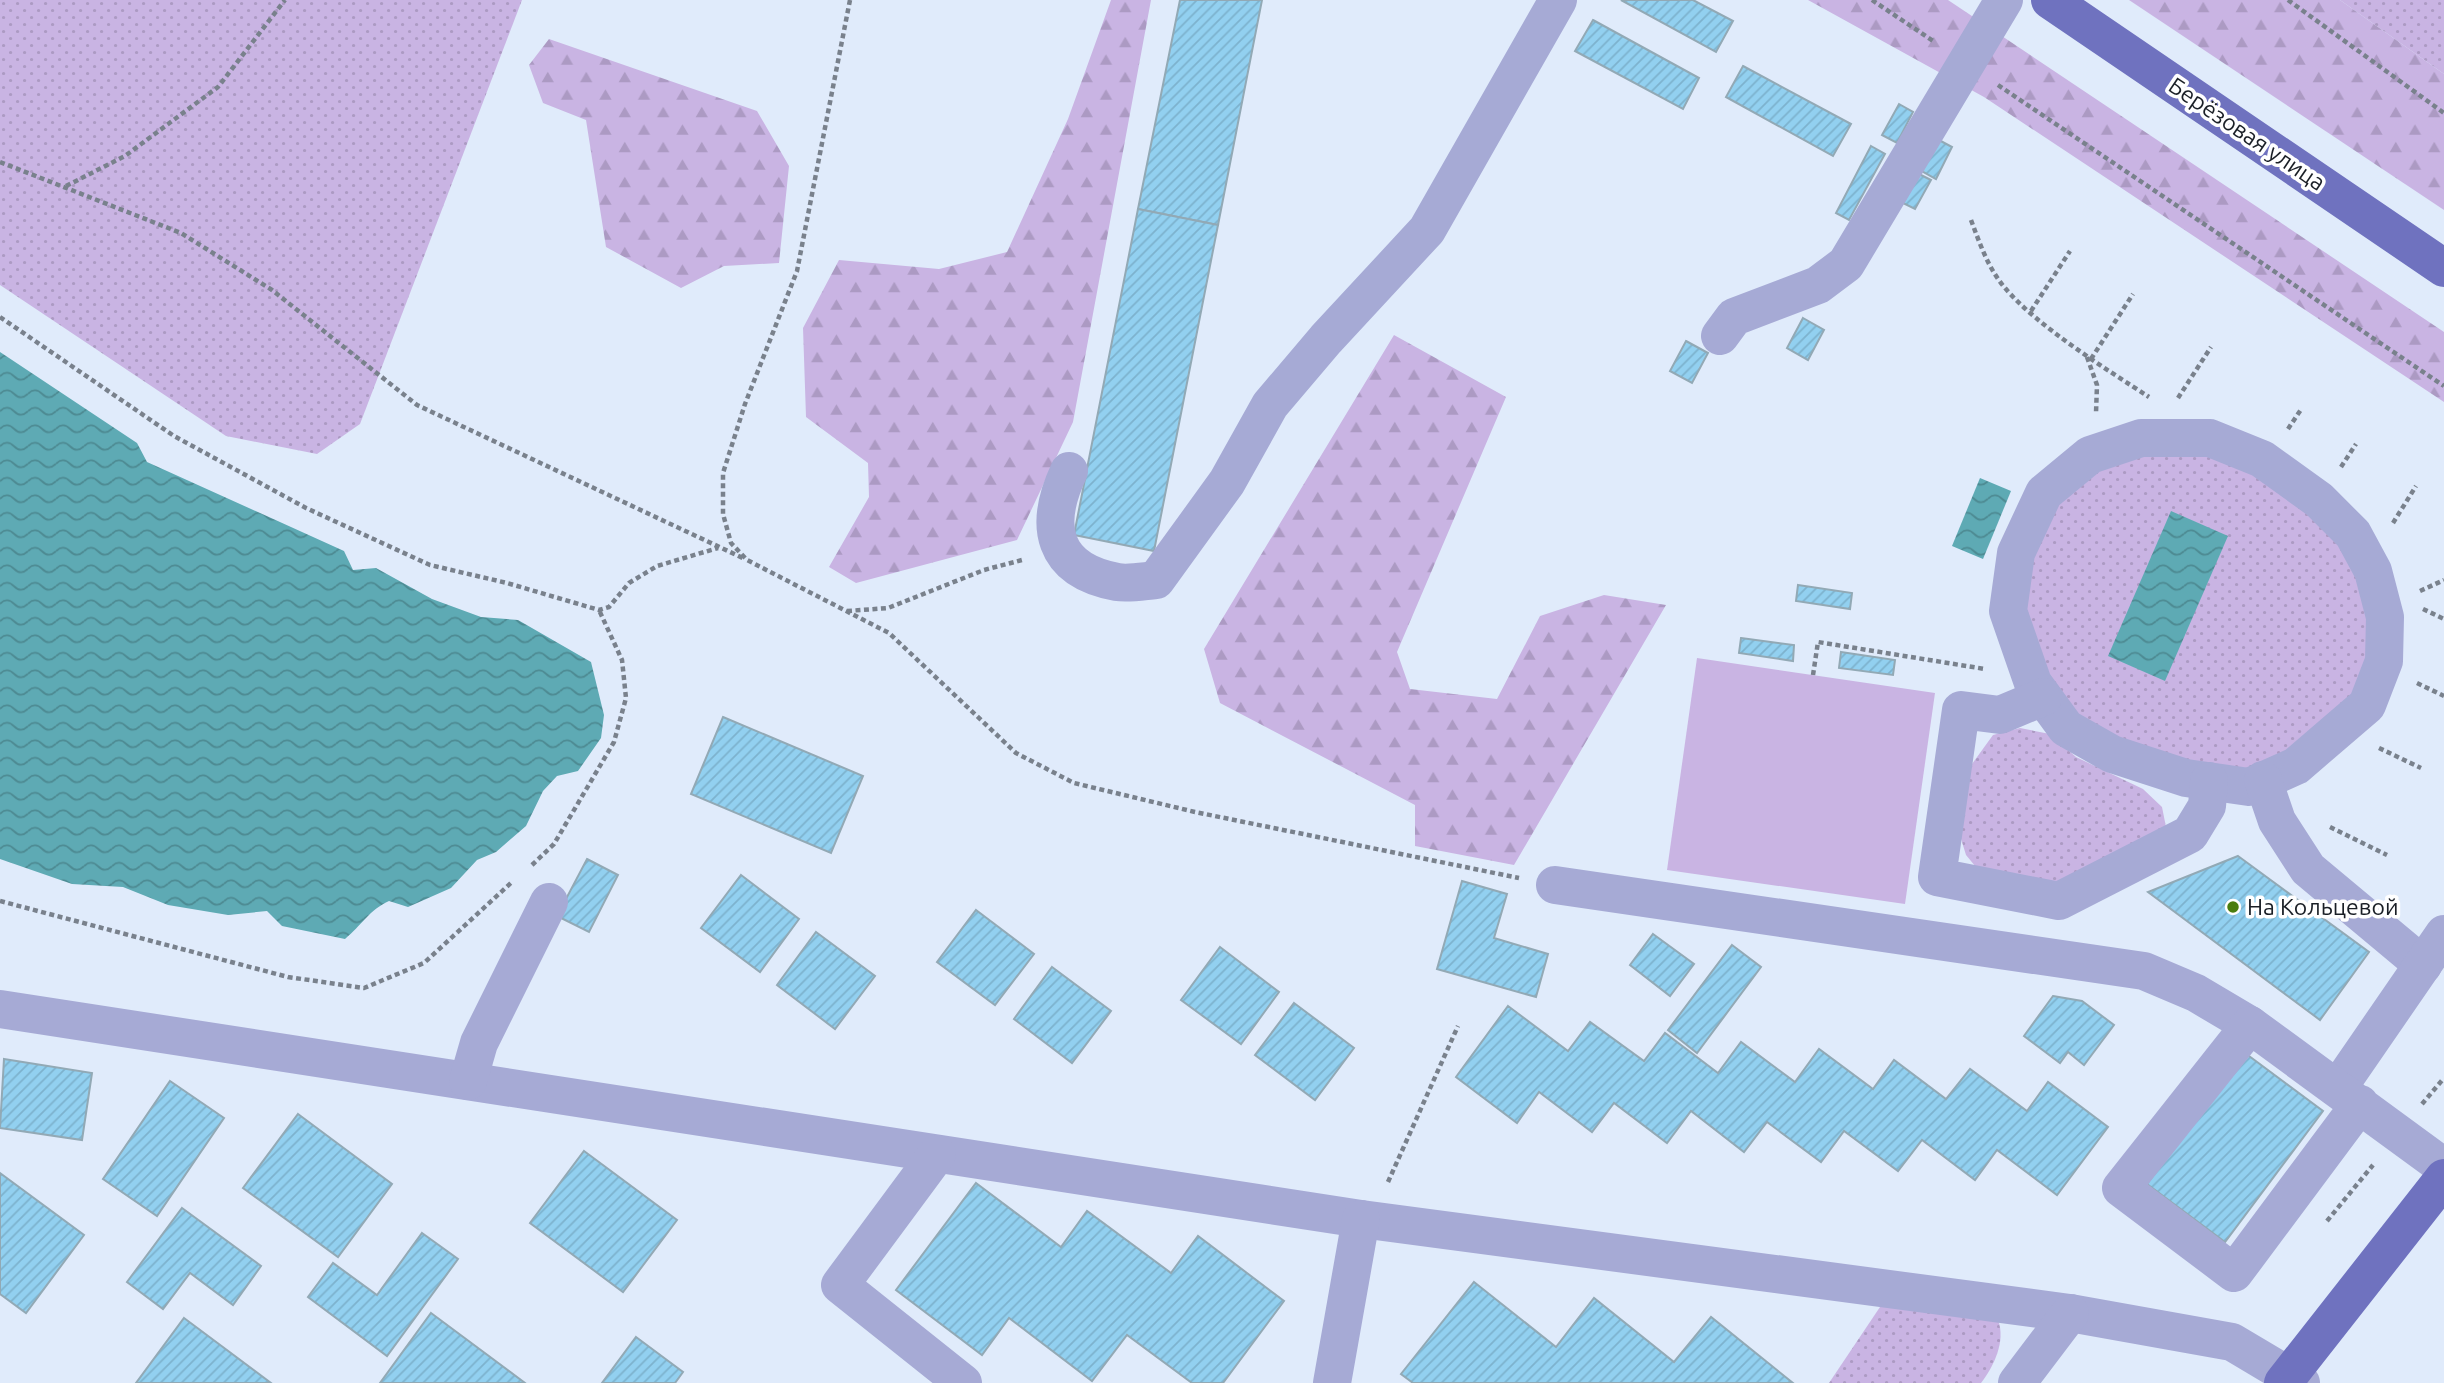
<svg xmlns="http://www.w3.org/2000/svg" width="2444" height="1383" viewBox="0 0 2444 1383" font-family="Ubuntu,sans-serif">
  <defs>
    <pattern id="grass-dots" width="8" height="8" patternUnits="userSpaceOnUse" patternTransform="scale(1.75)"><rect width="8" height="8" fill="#c9b4e3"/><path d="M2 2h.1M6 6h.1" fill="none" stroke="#ac9ac3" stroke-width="1.8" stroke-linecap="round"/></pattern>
    <pattern id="forest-firs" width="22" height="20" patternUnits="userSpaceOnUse" patternTransform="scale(1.75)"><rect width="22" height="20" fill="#c9b4e3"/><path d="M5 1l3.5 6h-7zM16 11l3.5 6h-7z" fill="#ac9ac3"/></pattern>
    <pattern id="water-waves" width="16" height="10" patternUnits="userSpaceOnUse" patternTransform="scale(1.75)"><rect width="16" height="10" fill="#5eaab4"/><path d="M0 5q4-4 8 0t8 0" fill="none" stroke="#4d8a92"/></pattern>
    <pattern id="building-hatch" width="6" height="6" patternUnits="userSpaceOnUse" patternTransform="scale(1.75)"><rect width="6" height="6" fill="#92d0f0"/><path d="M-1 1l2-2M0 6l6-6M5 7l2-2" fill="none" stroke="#7db2ce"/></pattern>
  </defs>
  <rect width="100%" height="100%" fill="#e0ebfb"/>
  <g fill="url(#grass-dots)">
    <polygon points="0,0 522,0 360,424 317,454 226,436 0,285"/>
    <polygon points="2340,0 2444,0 2444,74"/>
    <polygon points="2208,453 2255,472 2307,510 2340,543 2359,577 2370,619 2369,658 2354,696 2289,753 2246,771 2189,764 2118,740 2076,717 2046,676 2023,609 2031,557 2056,502 2097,468 2144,454"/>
    <polygon points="2020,728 2050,734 2076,757 2143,789 2162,807 2166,827 2070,880 2046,884 1980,872 1966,855 1958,829 1972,764 1993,735"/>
    <path d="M1882,1304L1998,1320C2006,1341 1994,1366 1981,1383H1829Z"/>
  </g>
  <g fill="url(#forest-firs)">
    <polygon points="1111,0 1151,0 1073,422 1017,540 856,583 829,567 869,497 868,463 806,417 803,328 839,260 939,269 1007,252 1068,119"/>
    <polygon points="1808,0 1948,0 2444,332 2444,402 1984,97"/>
    <polygon points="2129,0 2340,0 2444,74 2444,210"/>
    <polygon points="549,39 757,111 789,166 779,263 724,266 681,288 606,247 586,120 543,103 529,65"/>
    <polygon points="1394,335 1506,397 1397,652 1410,689 1497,699 1540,616 1604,595 1666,605 1514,865 1415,846 1415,805 1220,703 1204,649"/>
  </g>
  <polygon fill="#c9b4e3" points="1697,658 1935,693 1905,904 1667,870"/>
  <g fill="url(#water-waves)">
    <path d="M0,352L137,443L147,462L344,551L353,570L376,568L432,599L481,617L518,620L591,662L604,715L601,738L578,771L557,776L543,791L526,826L496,852L477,860L451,888L408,907L389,901C369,910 362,925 345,939L282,926L267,911L228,915L168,905L123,887L72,884L0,859Z"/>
    <polygon points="1980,478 2011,491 1983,559 1952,546"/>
    <polygon points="2171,511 2228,536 2165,681 2108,656"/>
  </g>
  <g fill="url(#building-hatch)" stroke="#92a9b5" stroke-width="2">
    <polygon points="1180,0 1262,0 1218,225 1138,209"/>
    <polygon points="1621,0 1693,0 1733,21 1716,52"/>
    <polygon points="1593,20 1699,78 1683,109 1575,51"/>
    <polygon points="1743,66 1851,124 1833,156 1726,97"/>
    <polygon points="1899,104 1913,112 1897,143 1882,135"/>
    <polygon points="1937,139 1952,147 1936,179 1920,170"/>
    <polygon points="1871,146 1885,154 1849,220 1836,213"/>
    <polygon points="1919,174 1931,180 1915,209 1903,203"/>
    <polygon points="1138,209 1218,225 1154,551 1074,535"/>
    <polygon points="1803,318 1824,330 1808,360 1787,348"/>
    <polygon points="1686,341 1708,353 1692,383 1670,371"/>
    <polygon points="1798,585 1852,593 1850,609 1796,601"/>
    <polygon points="1741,638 1794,645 1793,661 1739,653"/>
    <polygon points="1841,652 1895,660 1893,675 1839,668"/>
    <polygon points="723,717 863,776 831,853 691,794"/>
    <polygon points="2238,856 2369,952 2320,1020 2148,892"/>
    <polygon points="587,859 618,875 589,932 557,916"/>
    <polygon points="741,875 799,919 760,972 701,928"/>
    <polygon points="1462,881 1507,894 1494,938 1548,954 1536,997 1437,969"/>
    <polygon points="976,910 1034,954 995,1005 937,962"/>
    <polygon points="816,932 875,976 835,1029 777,985"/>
    <polygon points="1653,934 1694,964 1670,996 1630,965"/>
    <polygon points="1732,945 1761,967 1697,1053 1668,1030"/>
    <polygon points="1220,947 1279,992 1241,1044 1181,1000"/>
    <polygon points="1052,967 1111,1011 1072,1063 1014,1019"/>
    <polygon points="2053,996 2082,1001 2114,1025 2084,1065 2068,1052 2060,1063 2024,1036"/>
    <polygon points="1294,1003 1354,1048 1315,1100 1255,1055"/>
    <polygon points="1508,1006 1568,1051 1590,1022 1644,1061 1665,1033 1718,1073 1741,1042 1795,1082 1819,1049 1873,1089 1894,1060 1946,1099 1970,1069 2027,1111 2048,1082 2108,1127 2057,1195 1997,1150 1975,1180 1922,1140 1898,1171 1844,1131 1821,1162 1767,1122 1744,1152 1691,1111 1667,1143 1614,1103 1592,1132 1539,1092 1517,1123 1456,1077"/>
    <polygon points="2245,1053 2323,1111 2225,1242 2147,1184"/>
    <polygon points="4,1059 92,1073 82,1140 0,1128"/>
    <polygon points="170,1081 224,1118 157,1216 103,1179"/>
    <polygon points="298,1114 392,1184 338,1257 243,1188"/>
    <polygon points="584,1151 677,1220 623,1292 530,1223"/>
    <polygon points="0,1173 84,1235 26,1313 0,1294"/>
    <polygon points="976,1183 1061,1247 1087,1211 1171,1273 1198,1236 1284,1301 1223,1383 1192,1383 1127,1335 1092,1381 1009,1318 982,1355 896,1290"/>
    <polygon points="182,1208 261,1266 233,1305 190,1273 163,1309 127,1282"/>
    <polygon points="422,1233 458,1259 387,1356 308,1297 333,1263 377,1295"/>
    <polygon points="1474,1282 1556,1347 1594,1298 1674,1362 1711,1317 1793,1383 1413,1383 1401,1374"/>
    <polygon points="431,1313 525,1383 380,1383"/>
    <polygon points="184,1318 271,1383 136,1383"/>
    <polygon points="636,1337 683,1372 675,1383 602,1383"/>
  </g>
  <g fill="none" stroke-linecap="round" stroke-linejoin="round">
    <g stroke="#79818c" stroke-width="4.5" stroke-dasharray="5 3.5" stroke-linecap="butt">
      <polyline points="850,0 797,271 745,404 723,473 723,514 731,543 747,560 889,633 1016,753 1074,783 1195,812 1519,878"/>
      <polyline points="1872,0 1933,41"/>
      <polyline points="2288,0 2444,113"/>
      <polyline points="1998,85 2444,386"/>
      <polyline points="0,162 181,233 272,290 417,405 745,559"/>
      <polyline points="66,186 125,156 218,87 285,0"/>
      <path d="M1971,220C1980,244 1988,268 2005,288C2037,326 2106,369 2149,397"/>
      <polyline points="2031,311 2070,251"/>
      <polyline points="0,317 174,436 306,508 430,565 507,583 599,610 609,607 629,583 657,566 718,548"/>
      <polyline points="2087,357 2097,385 2096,413"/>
      <polyline points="2091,359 2133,294"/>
      <polyline points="2178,398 2211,347"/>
      <polyline points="2288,429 2302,408"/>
      <polyline points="2341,467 2356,444"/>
      <polyline points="2393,523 2416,486"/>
      <polyline points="2420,591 2444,580"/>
      <polyline points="2423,609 2444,619"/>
      <polyline points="847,611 888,608 984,570 1022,560"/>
      <polyline points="1813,675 1818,642 1985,669"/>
      <polyline points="2417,683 2444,696"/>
      <polyline points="2379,748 2421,768"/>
      <polyline points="2330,827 2387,855"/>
      <polyline points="532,865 554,844 614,742 626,698 622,660 599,610"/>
      <polyline points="0,901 288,977 364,988 424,963 512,882"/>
      <polyline points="2422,1104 2444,1078"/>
      <polyline points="1388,1182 1458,1026"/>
      <polyline points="2327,1221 2373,1165"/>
    </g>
    <g stroke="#a6aad5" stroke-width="38">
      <polyline points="1720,336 1734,317 1818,285 1846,264 2004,0"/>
      <polygon points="2141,438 2210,438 2262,459 2319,500 2353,534 2373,571 2385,617 2384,661 2367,705 2296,766 2249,787 2186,778 2112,754 2066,728 2033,683 2008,611 2016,553 2044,493 2090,455"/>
      <path d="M1069,471C1043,526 1052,570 1117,582C1129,584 1144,581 1156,580L1227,482L1270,405L1326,339L1427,230L1558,0"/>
      <polyline points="2043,697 2000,715 1961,710 1937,877 2059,901 2190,834 2207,806 2209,781"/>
      <polyline points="2263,780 2277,821 2308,869 2423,965"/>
      <polyline points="1555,885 2144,971 2196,993 2250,1025"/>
      <polyline points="0,1009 1361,1219 2070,1313 2232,1342 2301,1383"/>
      <polyline points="468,1081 479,1043 549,902"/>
      <polyline points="2338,1088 2444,934"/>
      <polyline points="2360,1104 2234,1273 2121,1188 2250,1025 2444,1167"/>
      <polyline points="937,1154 840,1285 963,1383"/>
      <polyline points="1332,1383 1361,1219"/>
      <polyline points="2017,1383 2070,1313"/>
    </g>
    <g stroke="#6f72bf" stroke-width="38">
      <polyline points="2050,0 2444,268"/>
      <polyline points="2283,1383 2444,1178"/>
    </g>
  </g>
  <circle fill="#4a7d0e" stroke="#fff" stroke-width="2.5" cx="2233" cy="907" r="7"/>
  <g text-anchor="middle" stroke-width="7" stroke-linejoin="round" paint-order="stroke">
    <g font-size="23" fill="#1a1f26" stroke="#fff">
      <text transform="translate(2247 134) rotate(34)" y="8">Берёзовая улица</text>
    </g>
    <g font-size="23" fill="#1a1f26" stroke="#fff" text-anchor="start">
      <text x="2247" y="915">На Кольцевой</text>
    </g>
  </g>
</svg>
